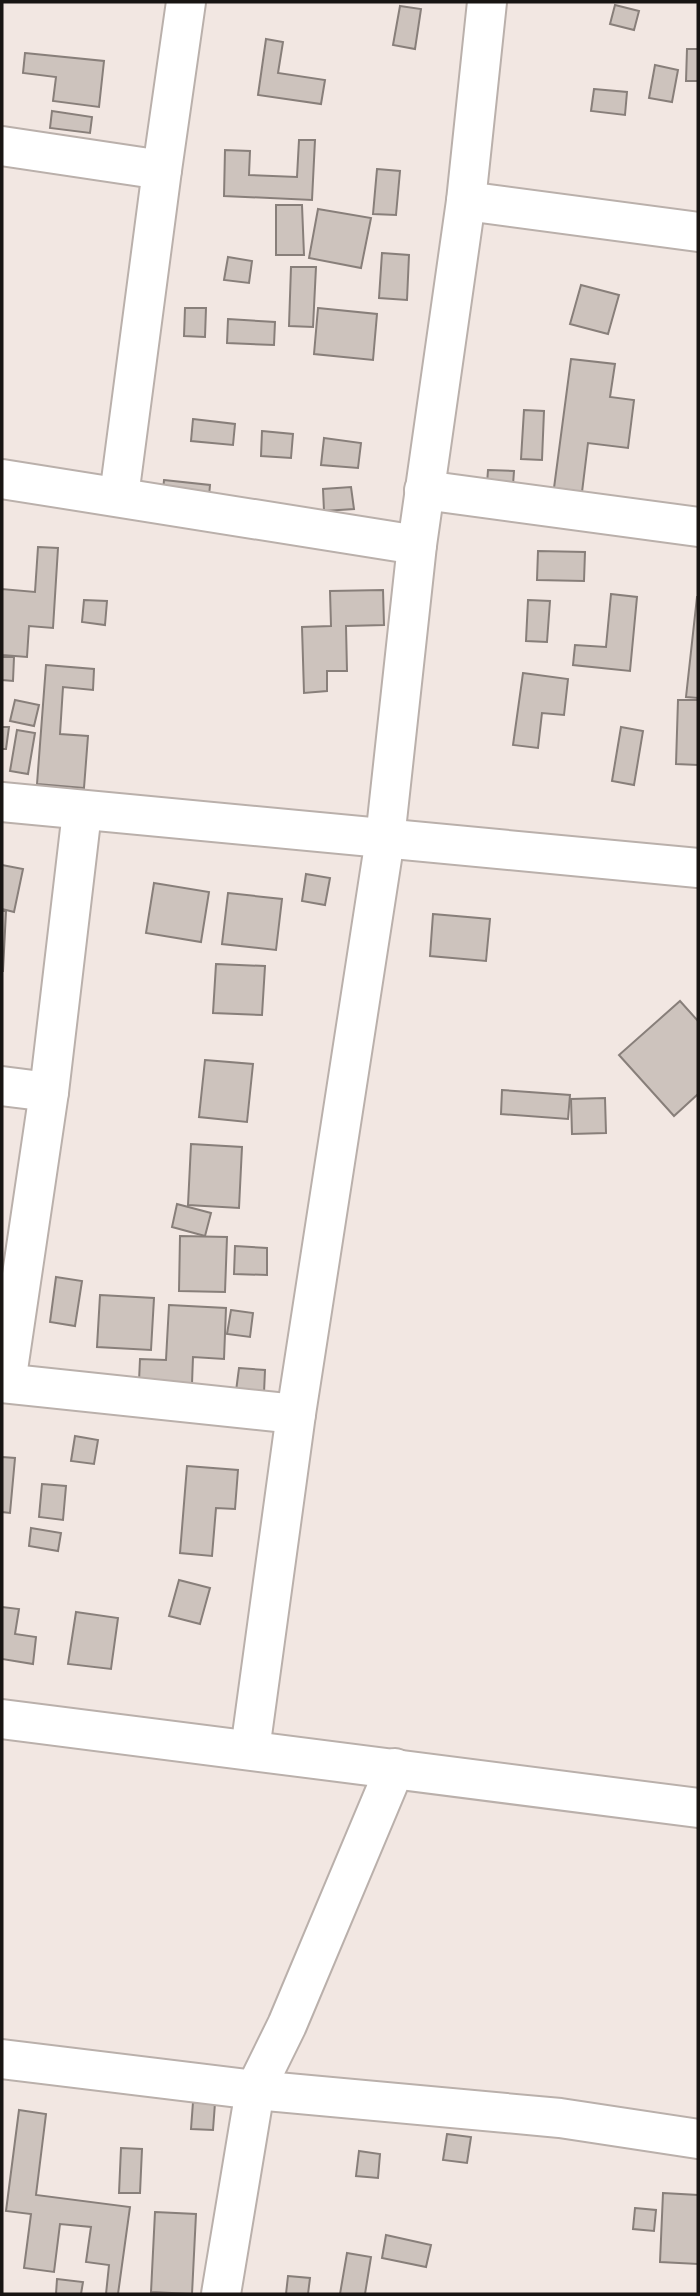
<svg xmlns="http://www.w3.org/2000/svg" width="700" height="2296" viewBox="0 0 700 2296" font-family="'Golos Text',sans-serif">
  <rect width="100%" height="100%" fill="#f2e7e2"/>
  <g fill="#cdc3bd" stroke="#887f7a" stroke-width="2">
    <polygon points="615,5 639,11 634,30 610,24"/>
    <polygon points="400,6 421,9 415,49 393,45"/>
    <polygon points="266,39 283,42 278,73 325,80 321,104 258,95"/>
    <polygon points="687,49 698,49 698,81 686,81"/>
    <polygon points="25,53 104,61 99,107 53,101 56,77 23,73"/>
    <polygon points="655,65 678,70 672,102 649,98"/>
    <polygon points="594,89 627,92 625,115 591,111"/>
    <polygon points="52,111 92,117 90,133 50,128"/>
    <polygon points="299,140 315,140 312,200 224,196 225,150 250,151 249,175 297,177"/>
    <polygon points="377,169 400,171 396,215 373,214"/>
    <polygon points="276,205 302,205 304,255 276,255"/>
    <polygon points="318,209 371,218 361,268 309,258"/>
    <polygon points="382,253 409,255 407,300 379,298"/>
    <polygon points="228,257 252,261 249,283 224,280"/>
    <polygon points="291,267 316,267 313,327 289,326"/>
    <polygon points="581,285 619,295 608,334 570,324"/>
    <polygon points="185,308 206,308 205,337 184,336"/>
    <polygon points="318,308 377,314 373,360 314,354"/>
    <polygon points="228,319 275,322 274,345 227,343"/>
    <polygon points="571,359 615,364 610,397 634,400 628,448 588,443 582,492 554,488"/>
    <polygon points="524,410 544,411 542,460 521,459"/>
    <polygon points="193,419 235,424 233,445 191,441"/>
    <polygon points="262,431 293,434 291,458 261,456"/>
    <polygon points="324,438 361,443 358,468 321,465"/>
    <polygon points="488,470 514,471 512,499 486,498"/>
    <polygon points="164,480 210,485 208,507 162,501"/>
    <polygon points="351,487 354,509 324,511 323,489"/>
    <polygon points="38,547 58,548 53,628 29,626 27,657 2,655 2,589 35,592"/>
    <polygon points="538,551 585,552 584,581 537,580"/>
    <polygon points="383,590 384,625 346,626 347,671 327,671 327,691 304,693 302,627 331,626 330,591"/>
    <polygon points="611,594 637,597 630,671 573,665 575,645 606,647"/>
    <polygon points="697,597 698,597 698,698 686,697"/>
    <polygon points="84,600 107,601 105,625 82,622"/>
    <polygon points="528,600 550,601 547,642 526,641"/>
    <polygon points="2,657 14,657 13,681 2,680"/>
    <polygon points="46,665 94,669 93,690 63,687 60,734 88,736 84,788 37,784"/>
    <polygon points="523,673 568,679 564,715 542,713 538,748 513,745"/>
    <polygon points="15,700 39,705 34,726 10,721"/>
    <polygon points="678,700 698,700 698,765 676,764"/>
    <polygon points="2,727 9,727 6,749 2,749"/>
    <polygon points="621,727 643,731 634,785 612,781"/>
    <polygon points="17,730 35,733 28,774 10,771"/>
    <polygon points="2,865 23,869 14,912 2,909"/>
    <polygon points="306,874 330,878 325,905 302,901"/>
    <polygon points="154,883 209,892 201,942 146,933"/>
    <polygon points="228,893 282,899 276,950 222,944"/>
    <polygon points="2,911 6,911 3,971 2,971"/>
    <polygon points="433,914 490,919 486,961 430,956"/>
    <polygon points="216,964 265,966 262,1015 213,1013"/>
    <polygon points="680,1001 698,1021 698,1094 674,1116 619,1055"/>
    <polygon points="205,1060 253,1064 247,1122 199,1117"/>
    <polygon points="502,1090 570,1095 568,1119 501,1114"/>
    <polygon points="605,1098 606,1133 572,1134 571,1099"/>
    <polygon points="191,1144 242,1147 239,1208 188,1205"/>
    <polygon points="177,1204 211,1213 205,1236 172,1227"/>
    <polygon points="180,1236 227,1237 225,1292 179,1291"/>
    <polygon points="235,1246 267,1248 267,1275 234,1274"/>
    <polygon points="56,1277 82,1281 75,1326 50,1322"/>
    <polygon points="100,1295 154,1298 151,1350 97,1347"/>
    <polygon points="169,1305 226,1308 224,1359 193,1357 192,1384 139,1381 140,1359 166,1360"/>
    <polygon points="231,1310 253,1313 250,1337 227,1334"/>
    <polygon points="239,1368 265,1370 264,1393 236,1391"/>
    <polygon points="75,1436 98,1440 94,1464 71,1461"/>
    <polygon points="2,1457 15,1458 10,1513 2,1512"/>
    <polygon points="187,1466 238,1470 235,1509 216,1508 212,1556 180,1553"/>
    <polygon points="42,1484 66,1486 63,1520 39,1517"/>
    <polygon points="31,1528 61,1533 58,1551 29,1546"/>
    <polygon points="179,1580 210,1588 200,1624 169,1616"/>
    <polygon points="2,1607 19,1609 15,1634 36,1637 33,1664 2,1659"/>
    <polygon points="76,1612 118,1618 111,1669 68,1664"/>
    <polygon points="193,2102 215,2103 213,2130 191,2129"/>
    <polygon points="19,2110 46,2114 36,2195 130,2207 118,2294 106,2294 109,2265 86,2262 91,2227 60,2224 54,2272 24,2268 31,2214 6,2211"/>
    <polygon points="447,2134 471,2137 467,2163 443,2160"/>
    <polygon points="121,2148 142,2149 140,2193 119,2193"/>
    <polygon points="359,2151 380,2154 378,2178 356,2176"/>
    <polygon points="663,2193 698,2195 698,2264 660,2262"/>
    <polygon points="635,2208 656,2210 654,2231 633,2229"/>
    <polygon points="155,2212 196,2214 192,2294 151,2292"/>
    <polygon points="386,2235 431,2245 426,2267 382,2258"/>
    <polygon points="347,2253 371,2257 365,2294 340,2294"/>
    <polygon points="288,2276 310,2278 308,2294 286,2294"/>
    <polygon points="57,2279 83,2282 81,2294 56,2294"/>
  </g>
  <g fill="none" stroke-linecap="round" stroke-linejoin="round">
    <defs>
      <g id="minor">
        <polyline points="2,146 162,170 186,2"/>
        <polyline points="466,201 698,232"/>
        <polyline points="2,479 417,545"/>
        <polyline points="424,490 698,527"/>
        <polyline points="119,496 162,170"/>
        <polyline points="2,802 698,868"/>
        <polyline points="2,1086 49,1092"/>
        <polyline points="2,1383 296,1414"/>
        <polyline points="6,1383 49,1092 82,812"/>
        <polyline points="2,1719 698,1808"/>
        <polyline points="250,1750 296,1414 385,839 417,545 466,201 487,2"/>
        <polyline points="2,2059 255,2090 560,2118 698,2139"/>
        <polyline points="221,2294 255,2090 287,2025 395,1768"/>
      </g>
    </defs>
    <use href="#minor" stroke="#bab0ab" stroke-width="42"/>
    <use href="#minor" stroke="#fff" stroke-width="38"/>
  </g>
  <rect width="700" height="2296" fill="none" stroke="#181513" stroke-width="7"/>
</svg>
